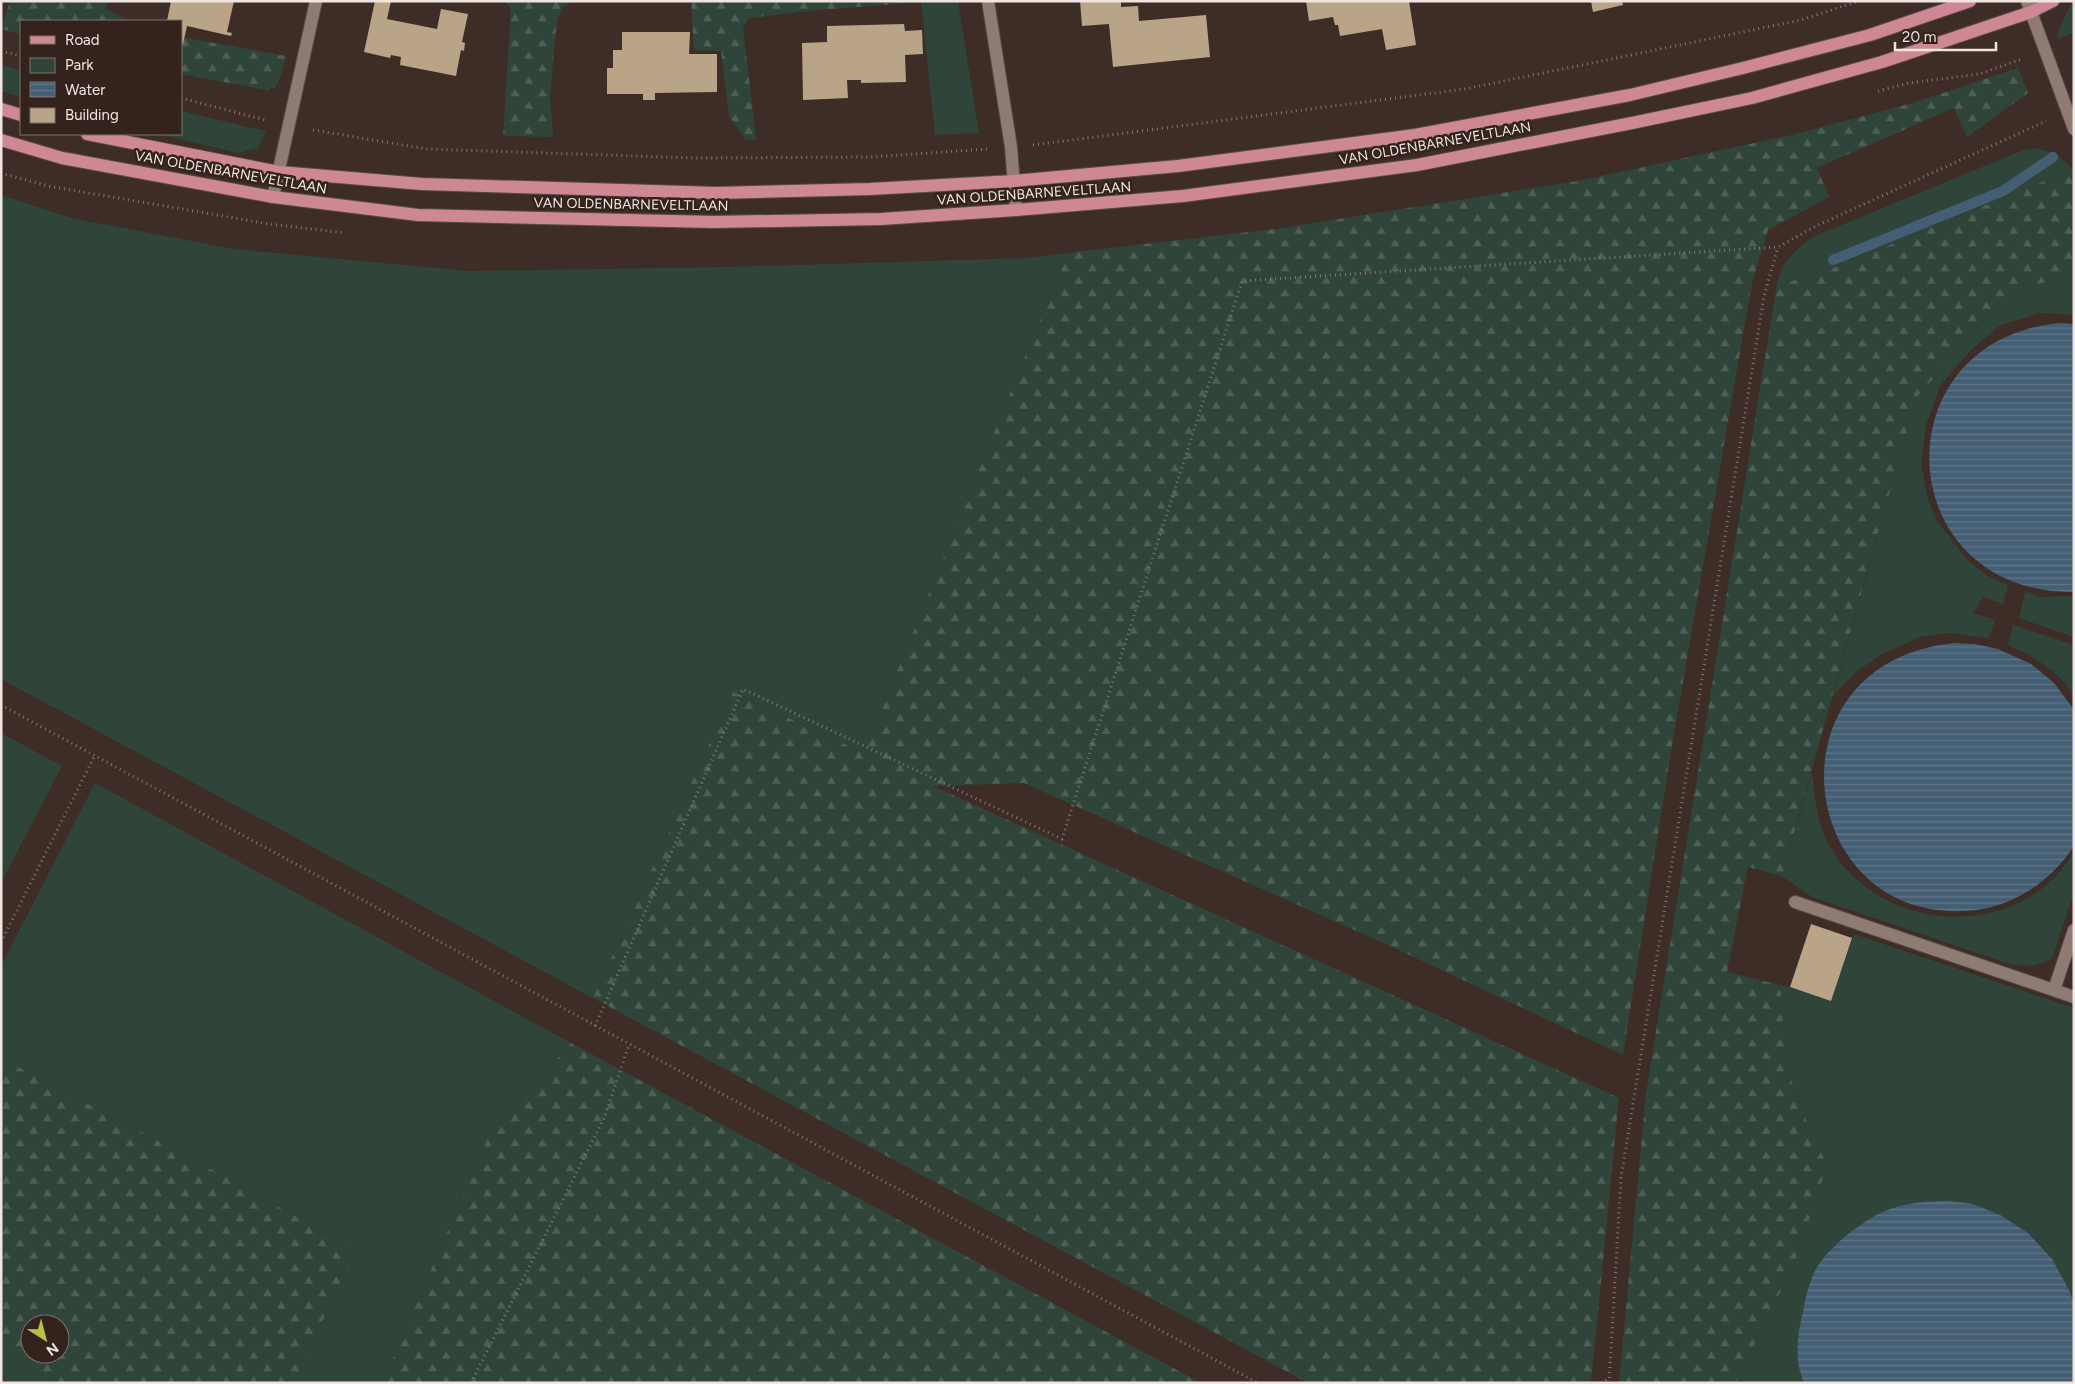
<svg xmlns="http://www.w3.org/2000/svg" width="2075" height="1384" viewBox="0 0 2075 1384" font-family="Figtree,sans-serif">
  <defs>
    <pattern id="forest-firs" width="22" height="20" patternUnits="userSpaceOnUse" patternTransform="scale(1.25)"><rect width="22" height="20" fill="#30453a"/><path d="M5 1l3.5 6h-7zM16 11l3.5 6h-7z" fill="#4e6056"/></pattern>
    <pattern id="water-rules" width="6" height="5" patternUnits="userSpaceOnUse" patternTransform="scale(1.25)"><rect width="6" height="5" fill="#445f74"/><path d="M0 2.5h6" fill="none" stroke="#5f7688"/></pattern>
  </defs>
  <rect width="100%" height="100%" fill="#3d2d26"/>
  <g fill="#30453a">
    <polygon points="921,1 958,1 979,133 935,135"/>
    <polygon points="2074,3 2074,32 2059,39 2057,34 2070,5"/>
    <polygon points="1,65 21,70 21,97 1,91"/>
    <polygon points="181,110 189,113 266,131 258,148 238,153 158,134 181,134"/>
    <path d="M2037,148L2054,153L2073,169L1831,269L1807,273L1776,290C1779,264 1795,249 1815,236L2021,151Z"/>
    <polygon points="1,195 71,218 234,249 468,271 726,267 1027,258 1067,253 864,753 733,692 593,998 1,679"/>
    <polygon points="2074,272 2074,315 2039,313 1999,326 1969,352 1940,386 1926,425 1921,464 1928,499 1937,521 1968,561 1988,576 2008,585 2003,604 1983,597 1973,613 1995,620 1989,638 1948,633 1920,637 1884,653 1858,670 1833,696 1916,398 2005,296"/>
    <polygon points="2025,591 2040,597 2074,596 2074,637 2019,618"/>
    <path d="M2013,625L2074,645V696C2059,672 2034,656 2008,645Z"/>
    <polygon points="1,733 62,766 1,883"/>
    <path d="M1812,772C1816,802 1816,826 1833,852C1887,936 2024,941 2074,851V893L2052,959C2035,967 2025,967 2007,963L1812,897L1782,876Z"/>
    <polygon points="95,783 571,1043 490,1133 382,1383 293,1383 356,1251 228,1178 1,1058 1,966"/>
    <polygon points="1854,934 2074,1008 2074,1305 2070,1292 1922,1202 1892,1208 1861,1224 1835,1245 1814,1273 1800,1374 1804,1383 1736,1383 1795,1262 1810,1214 1803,1113 1787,1067 1780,985 1831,1000"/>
    <polygon points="1,1348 55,1383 1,1383"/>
  </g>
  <g fill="url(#forest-firs)" fill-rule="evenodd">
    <polygon points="10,1 108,1 106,9 129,21 21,21 21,34 1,29"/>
    <polygon points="505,1 571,1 562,9 557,20 550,95 553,137 503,136 511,9"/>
    <polygon points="691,1 921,1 922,2 807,11 749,18 743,27 756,140 746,140 729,116 721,51 694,50"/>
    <polygon points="181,37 286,56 281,75 276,87 267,90 181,74"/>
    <polygon points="2018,68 2028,93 1967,137 1954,108 1817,168 1829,197 1768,230 1752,283 1672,745 1623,1055 1390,946 1024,783 933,786 1619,1098 1591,1383 1308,1383 593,998 733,692 864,753 1067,253 1282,228 1578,181 1796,134 1916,102"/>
    <polygon points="2073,169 2074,272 2005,296 1916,398 1782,876 1748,867 1727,972 1780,985 1787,1067 1803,1113 1827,1166 1795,1262 1736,1383 1619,1383 1646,1093 1776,290 1807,273 1831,269"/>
    <polygon points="571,1043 1201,1383 382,1383 490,1133"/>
    <path d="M1,1058L228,1178L356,1251L293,1383H55L1,1348ZM30,1324H60V1354H30Z"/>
  </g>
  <g fill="url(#water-rules)">
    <path d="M2061,323L2074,324V592H2070C1889,590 1879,339 2061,323Z"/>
    <path d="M1955,643L1975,644L1998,649L2031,664L2054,683L2072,707L2074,710V845L2072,849C2050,881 2015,905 1976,910C1797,932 1759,662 1955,643Z"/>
    <path d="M1950,1201L1973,1204L2000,1215L2028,1233L2052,1259L2070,1292L2074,1305L2073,1383H1804C1794,1360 1797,1335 1803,1312C1805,1300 1808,1287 1813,1275C1824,1249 1867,1216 1893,1208C1912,1202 1931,1201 1950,1201Z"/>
  </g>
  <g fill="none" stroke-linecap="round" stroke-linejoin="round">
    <polyline stroke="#445f74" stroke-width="10" points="1833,260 2003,191 2053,157"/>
  </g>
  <g fill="#b9a487">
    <polygon points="171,1 234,1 227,32 232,33 231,36 187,26 183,44 181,44 181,21 167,21"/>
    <polygon points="375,1 391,1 387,19 437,29 441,9 468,14 462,42 465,43 464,51 461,50 456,76 400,65 401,57 391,55 390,58 364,52"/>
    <polygon points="1080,1 1121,1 1121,7 1138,6 1139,21 1206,15 1210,57 1113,67 1109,24 1082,26"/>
    <polygon points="1306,1 1409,1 1416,45 1386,50 1382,29 1340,36 1338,25 1335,25 1333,17 1309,21"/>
    <polygon points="1591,1 1622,1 1623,5 1593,12"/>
    <polygon points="904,24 905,31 922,30 923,54 905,55 906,82 861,83 861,80 847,80 848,98 803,100 802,43 827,42 827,26"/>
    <polygon points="622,32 690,32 689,54 717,54 717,92 655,93 655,100 643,100 643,94 607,94 607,68 613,68 613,50 622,50"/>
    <polygon points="1811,924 1852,938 1831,1001 1790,987"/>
  </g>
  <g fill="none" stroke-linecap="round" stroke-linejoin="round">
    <defs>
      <g id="minor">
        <polyline points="988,1 1011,147 1016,210"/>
        <polyline points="2027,1 2074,129"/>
        <polyline points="273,197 316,1"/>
        <polyline points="1795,902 2074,997"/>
        <polyline points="2054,990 2074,930"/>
      </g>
      <g id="major">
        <polyline points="1,109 21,115"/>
        <polyline points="87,134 279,172 422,184 717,193 870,189 1014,181 1178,166 1415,135 1630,95 1743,68 1870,35 1970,1"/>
        <polyline points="1,140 62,158 273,197 418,215 714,222 881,219 1016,210 1183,196 1417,165 1632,123 1752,98 1882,62 2031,12 2053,1"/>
      </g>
    </defs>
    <use href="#minor" stroke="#594b46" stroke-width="14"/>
    <use href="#major" stroke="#594b46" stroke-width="14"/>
    <g stroke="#847670" stroke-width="3" stroke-dasharray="1 4" stroke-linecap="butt">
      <polyline points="1,51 21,56"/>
      <polyline points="1878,91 1909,83 1979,74 2022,59"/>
      <polyline points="181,98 265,120"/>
      <polyline points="313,130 427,149 697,158 872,157 987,149"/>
      <polyline points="1033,145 1465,89 1801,20 1859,1"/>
      <polyline points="1,173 48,186 269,224 345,233"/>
      <polyline points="1,705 1258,1383"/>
      <polyline points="1,942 95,755"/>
      <polyline points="595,1026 743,689 1062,839 1242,281 1778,247 1818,225 2046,121"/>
      <polyline points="471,1383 604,1118 629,1045"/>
      <polyline points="1601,1383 1609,1378"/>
      <polyline points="1609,1383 1621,1178 1764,296 1778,247"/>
    </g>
    <use href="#minor" stroke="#8e7b73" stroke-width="12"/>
    <use href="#major" stroke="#ce8893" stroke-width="12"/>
  </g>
  <g text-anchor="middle" stroke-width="5" stroke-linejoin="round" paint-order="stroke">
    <g font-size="14" fill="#f0e5e1" stroke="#33231c">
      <text transform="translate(1435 143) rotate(-10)" y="5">VAN OLDENBARNEVELTLAAN</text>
      <text transform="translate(231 172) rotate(10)" y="5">VAN OLDENBARNEVELTLAAN</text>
      <text transform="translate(1034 193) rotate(-4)" y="5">VAN OLDENBARNEVELTLAAN</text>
      <text transform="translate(631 204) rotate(1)" y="5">VAN OLDENBARNEVELTLAAN</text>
    </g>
  </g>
  <rect width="2075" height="1384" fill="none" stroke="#f0e5e1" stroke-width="5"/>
  <rect x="20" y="20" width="162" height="115" fill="#33231c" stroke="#7f716b"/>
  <rect x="30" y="36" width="25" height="8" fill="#ce8893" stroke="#7f716b"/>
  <text x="65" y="45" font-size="15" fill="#f0e5e1">Road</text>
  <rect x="30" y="58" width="25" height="15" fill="#30453a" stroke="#7f716b"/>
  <text x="65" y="70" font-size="15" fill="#f0e5e1">Park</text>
  <rect x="30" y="82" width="25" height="15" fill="url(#water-rules)" stroke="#7f716b"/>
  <text x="65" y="95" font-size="15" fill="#f0e5e1">Water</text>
  <rect x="30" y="108" width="25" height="15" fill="#b9a487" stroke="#7f716b"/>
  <text x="65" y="120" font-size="15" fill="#f0e5e1">Building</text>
  <g transform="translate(45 1339) rotate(144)"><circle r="24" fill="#33231c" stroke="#7f716b"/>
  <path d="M0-4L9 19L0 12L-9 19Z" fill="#b7c148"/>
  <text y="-8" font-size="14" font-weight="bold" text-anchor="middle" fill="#f0e5e1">N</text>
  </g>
  <path d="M1895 42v8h101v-8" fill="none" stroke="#f0e5e1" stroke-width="2.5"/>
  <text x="1902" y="42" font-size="15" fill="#f0e5e1" stroke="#33231c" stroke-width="4" paint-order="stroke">20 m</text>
</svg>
